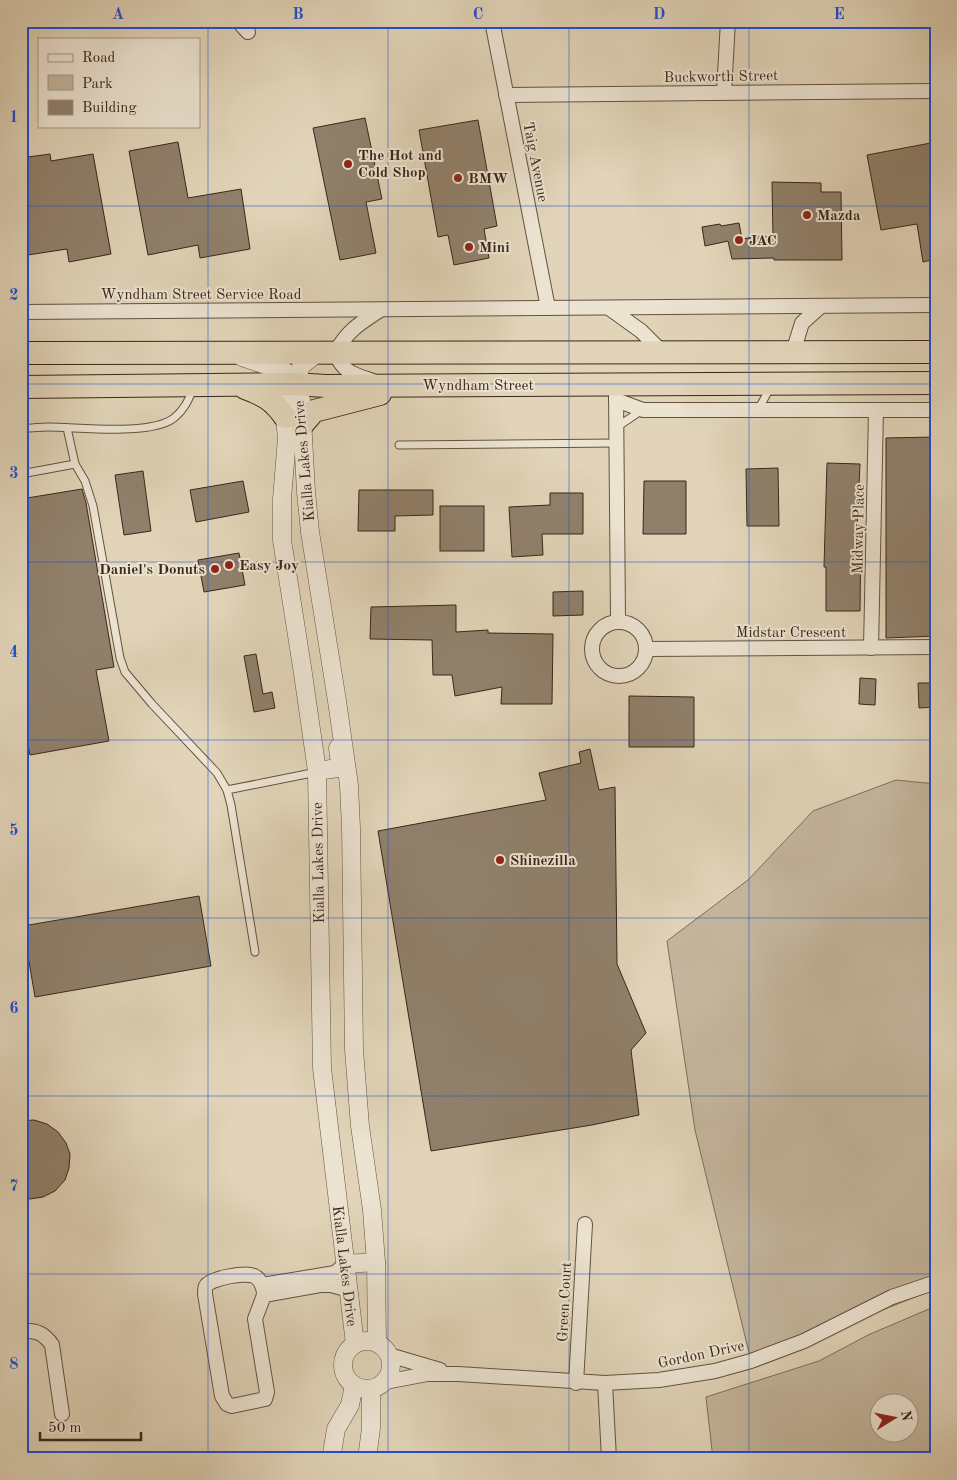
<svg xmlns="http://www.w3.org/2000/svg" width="957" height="1480" viewBox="0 0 957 1480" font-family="'Old Standard TT',serif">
  <rect width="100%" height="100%" fill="#e1d4b8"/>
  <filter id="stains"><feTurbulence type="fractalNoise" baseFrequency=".004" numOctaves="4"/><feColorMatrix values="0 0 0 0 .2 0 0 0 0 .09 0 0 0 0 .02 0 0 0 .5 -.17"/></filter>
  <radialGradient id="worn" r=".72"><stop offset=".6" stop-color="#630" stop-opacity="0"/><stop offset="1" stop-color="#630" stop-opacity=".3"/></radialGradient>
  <g fill="#c4b69d" stroke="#7e6e5a" fill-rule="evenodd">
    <polygon points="896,780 936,784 936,1069 934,1076 936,1080 936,1289 751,1361 695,1130 667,941 748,880 813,811"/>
    <path d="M936,1306V1459H713L706,1397L819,1361L868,1335ZM880,1402H910V1432H880Z"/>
  </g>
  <g fill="#90806b" stroke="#392618">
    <polygon points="365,118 382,199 366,202 376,253 340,260 313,128"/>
    <polygon points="478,120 497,226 484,229 489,258 454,265 448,235 438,237 419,130"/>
    <polygon points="178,142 188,198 241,189 250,249 200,258 198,245 148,255 129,151"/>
    <polygon points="936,142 936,259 923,262 917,224 881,230 867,155"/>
    <polygon points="50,154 51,161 93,154 111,254 69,262 67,249 21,256 21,158"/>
    <polygon points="772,182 821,183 821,192 841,192 842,260 774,260 774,258 732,259 728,241 705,246 702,227 720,224 721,226 739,223 742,239 760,236 773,237"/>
    <polygon points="936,437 936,636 886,638 886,438"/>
    <polygon points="827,463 860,464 857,530 861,530 860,611 826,611 826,567 824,567"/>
    <polygon points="778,468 779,526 747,526 746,469"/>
    <polygon points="143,471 151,531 124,535 115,475"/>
    <polygon points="243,481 249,512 196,522 190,490"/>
    <polygon points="644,481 686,481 686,534 643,534"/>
    <polygon points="82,489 86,503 114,667 96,670 109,741 30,755 21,709 21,499"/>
    <polygon points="359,490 433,490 433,515 395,516 395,531 358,531"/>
    <polygon points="550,493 583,493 583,534 542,534 543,555 512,557 509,507 550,505"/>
    <rect x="440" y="506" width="44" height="45"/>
    <polygon points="239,553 245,585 204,592 198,560"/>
    <polygon points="583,591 583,615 553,616 553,592"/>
    <polygon points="456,605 456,632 488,630 488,633 553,634 552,704 501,704 502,687 455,696 452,675 433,675 432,640 370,639 371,607"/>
    <polygon points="256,654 263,694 272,692 275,708 254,712 244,656"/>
    <polygon points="860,678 876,679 875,705 859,704"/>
    <polygon points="918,683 936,683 936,707 919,708"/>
    <polygon points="629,696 694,697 694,747 629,747"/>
    <polygon points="590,749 599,790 615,787 617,964 646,1033 631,1050 639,1115 592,1125 431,1151 378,831 546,800 539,773 581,763 579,752"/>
    <polygon points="199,896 211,966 35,997 23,926"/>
    <polygon points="34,1120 47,1124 58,1132 66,1143 70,1154 69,1168 65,1180 55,1191 43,1197 30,1199 21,1197 21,1121"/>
  </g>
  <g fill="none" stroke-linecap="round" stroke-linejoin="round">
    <defs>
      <g id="service">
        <polyline points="758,410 770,388"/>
        <polyline points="617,427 642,410"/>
        <polyline points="67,428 75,464 85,481 93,506 120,658 125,672 152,704 217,773 227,790 231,805 255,952"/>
        <path d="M21,429C30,428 39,427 48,427C79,427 151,436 174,418C184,410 188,401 193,389"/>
        <polyline points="399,445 617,443"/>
        <polyline points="21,474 75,464"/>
        <polyline points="227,790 317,772"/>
      </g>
      <g id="minor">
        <polyline points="238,21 248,32"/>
        <polyline points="492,21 548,308"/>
        <polyline points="724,92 728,21"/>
        <polyline points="506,95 936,91"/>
        <polyline points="609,308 641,331 663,353"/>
        <polyline points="21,312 936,305"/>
        <polyline points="793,352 802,323 821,306"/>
        <path d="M373,381C353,374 344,373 335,353C348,330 359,324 380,310"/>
        <polyline points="616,392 618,621"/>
        <polyline points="616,400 643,410 936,410"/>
        <circle cx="619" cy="649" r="27"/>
        <polyline points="871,648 876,410"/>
        <polyline points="647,649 936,647"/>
        <polyline points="262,1285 335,1273 346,1264"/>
        <path d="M264,1295C264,1288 261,1279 254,1276C246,1272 210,1278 206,1286C205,1288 205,1291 205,1294L222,1396L227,1404L232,1406L265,1399L267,1392L255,1319L264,1295L320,1285H331L349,1290"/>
        <path d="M21,1331C36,1330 44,1333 52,1345L62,1414"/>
        <polyline points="389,1355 440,1370"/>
        <polyline points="385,1382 427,1374 458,1374 605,1383 659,1380 715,1371 751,1361 804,1341 892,1297 936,1282"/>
        <polyline points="576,1383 585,1224"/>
        <polyline points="605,1383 609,1459"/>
      </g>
      <g id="tertiary">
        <polyline points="317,353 302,365 287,396 284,408 287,438 282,499 282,540 302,667 317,771 322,1068 355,1344"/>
        <polyline points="242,357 286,372 301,400 306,492 310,532 337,701 349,785 351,828 354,1050 360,1126 372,1210 376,1262 377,1343"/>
        <polyline points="317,771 338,768 340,764 338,748"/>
        <polyline points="346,1264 376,1262"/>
        <circle cx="367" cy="1365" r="24"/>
        <polyline points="331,1459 336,1429 350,1405 354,1385"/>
        <polyline points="367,1459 371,1428 371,1389"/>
      </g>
      <g id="trunk">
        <polyline points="21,353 936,352"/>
        <polyline points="21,387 293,384 326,386 936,383"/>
        <path d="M245,388C264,395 273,400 285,417"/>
        <polyline points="303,424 314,411 380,394"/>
      </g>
    </defs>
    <use href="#service" stroke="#635240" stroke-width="9"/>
    <use href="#minor" stroke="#635240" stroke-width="16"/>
    <use href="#tertiary" stroke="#635240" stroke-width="19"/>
    <use href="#trunk" stroke="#392618" stroke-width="24"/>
    <use href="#service" stroke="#ece3d1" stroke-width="7"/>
    <use href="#minor" stroke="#ece3d1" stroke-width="14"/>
    <use href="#tertiary" stroke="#ece3d1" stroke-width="18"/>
    <use href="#trunk" stroke="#e1d4b8" stroke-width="22"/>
  </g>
  <path fill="none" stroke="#1d4ed8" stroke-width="1" stroke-opacity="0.55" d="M208,21V1459M388,21V1459M569,21V1459M749,21V1459M21,206H936M21,384H936M21,562H936M21,740H936M21,918H936M21,1096H936M21,1274H936"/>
  <g fill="#8f2418" stroke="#ece3d1" stroke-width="2">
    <circle cx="348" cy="164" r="5"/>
    <circle cx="458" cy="178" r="5"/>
    <circle cx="807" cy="215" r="5"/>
    <circle cx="739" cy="240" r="5"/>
    <circle cx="469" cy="247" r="5"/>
    <circle cx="229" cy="565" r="5"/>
    <circle cx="215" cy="569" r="5"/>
    <circle cx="500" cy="860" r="5"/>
  </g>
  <g text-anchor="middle" stroke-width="4" stroke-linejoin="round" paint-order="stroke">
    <g font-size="15" fill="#392618" stroke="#ece3d1">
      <text transform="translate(721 76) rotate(-1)" y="5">Buckworth Street</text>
      <text transform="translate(536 162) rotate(79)" y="5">Taig Avenue</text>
      <text x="201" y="299">Wyndham Street Service Road</text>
      <text x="478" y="390">Wyndham Street</text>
      <text transform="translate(304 461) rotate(-95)" y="5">Kialla Lakes Drive</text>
      <text transform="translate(858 529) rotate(-89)" y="5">Midway Place</text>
      <text x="791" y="637">Midstar Crescent</text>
      <text transform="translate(318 863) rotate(-91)" y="5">Kialla Lakes Drive</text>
      <text transform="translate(345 1266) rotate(83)" y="5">Kialla Lakes Drive</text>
      <text transform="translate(564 1302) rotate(-87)" y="5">Green Court</text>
      <text transform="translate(701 1354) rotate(-12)" y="5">Gordon Drive</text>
    </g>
    <g font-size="15" font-weight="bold" fill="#392618" stroke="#ece3d1" text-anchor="start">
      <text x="358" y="160">The Hot and<tspan x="358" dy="17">Cold Shop</tspan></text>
      <text x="468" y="183">BMW</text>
      <text x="817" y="220">Mazda</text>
      <text x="749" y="245">JAC</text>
      <text x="479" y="252">Mini</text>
      <text x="239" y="570">Easy Joy</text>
      <text x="205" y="574" text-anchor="end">Daniel's Donuts</text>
      <text x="510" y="865">Shinezilla</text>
    </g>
  </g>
  <rect width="957" height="1480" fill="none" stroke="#e1d4b8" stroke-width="55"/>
  <rect x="38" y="38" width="162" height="90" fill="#ece3d1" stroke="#a49787"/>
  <rect x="48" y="54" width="25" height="8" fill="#ece3d1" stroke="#a49787"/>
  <text x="82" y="62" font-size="15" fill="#392618">Road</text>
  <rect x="48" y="75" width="25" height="15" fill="#c4b69d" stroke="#a49787"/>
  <text x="82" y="88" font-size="15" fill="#392618">Park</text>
  <rect x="48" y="100" width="25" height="15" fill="#90806b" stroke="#a49787"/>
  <text x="82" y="112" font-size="15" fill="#392618">Building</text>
  <g transform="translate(894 1418) rotate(80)"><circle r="24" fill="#ece3d1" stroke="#a49787"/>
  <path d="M0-4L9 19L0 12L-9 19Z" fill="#8f2418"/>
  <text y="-8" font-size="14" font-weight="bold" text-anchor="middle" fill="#392618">N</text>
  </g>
  <path d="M40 1432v8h101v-8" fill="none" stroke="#392618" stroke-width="2.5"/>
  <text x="48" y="1432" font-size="15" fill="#392618" stroke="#ece3d1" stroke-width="4" paint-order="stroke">50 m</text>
  <rect x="28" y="28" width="902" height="1424" fill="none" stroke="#1d4ed8" stroke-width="2"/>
  <g font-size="16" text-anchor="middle" font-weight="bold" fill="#1d4ed8">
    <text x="118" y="19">A</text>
    <text x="298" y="19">B</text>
    <text x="478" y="19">C</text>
    <text x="659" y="19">D</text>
    <text x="839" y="19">E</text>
    <text x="14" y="122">1</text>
    <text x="14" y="300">2</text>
    <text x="14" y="478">3</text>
    <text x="14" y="657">4</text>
    <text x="14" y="835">5</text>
    <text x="14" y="1013">6</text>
    <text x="14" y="1191">7</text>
    <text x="14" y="1369">8</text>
  </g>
  <rect width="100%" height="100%" filter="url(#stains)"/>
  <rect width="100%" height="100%" fill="url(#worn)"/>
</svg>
